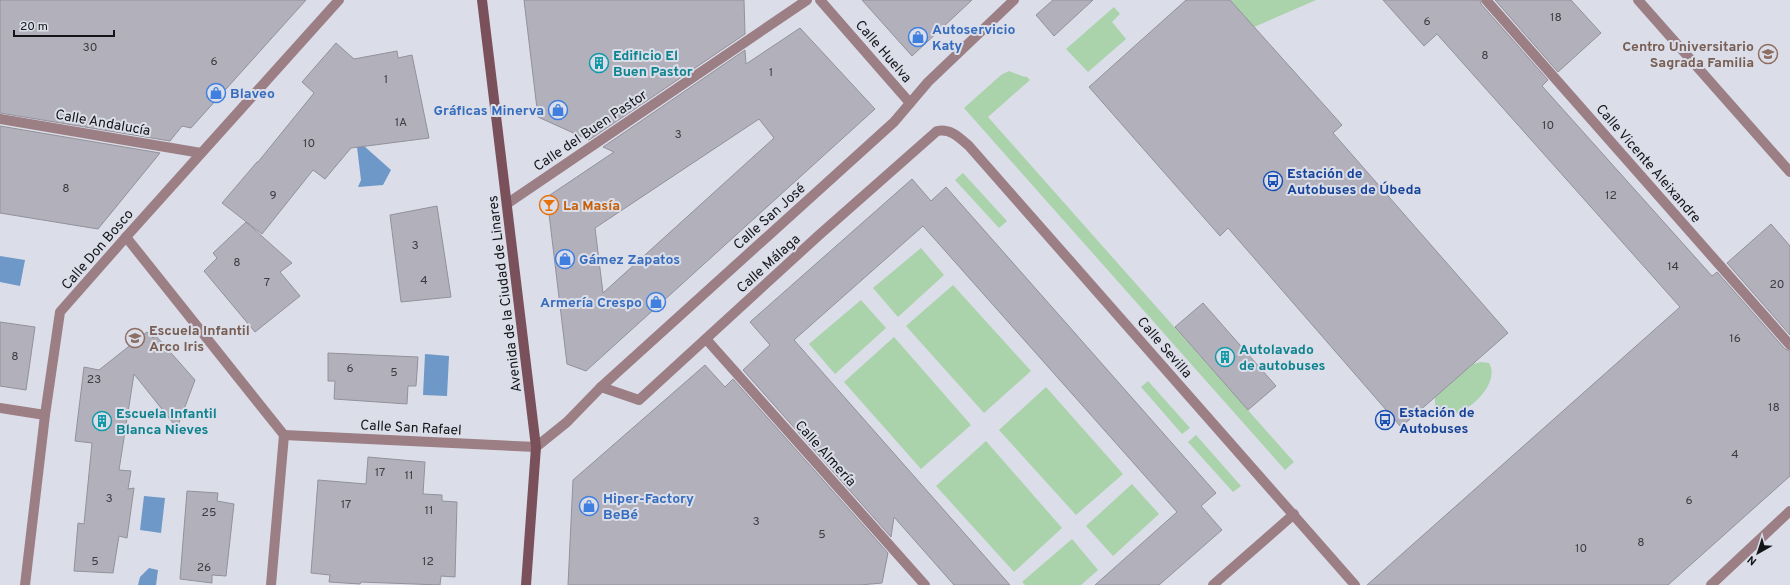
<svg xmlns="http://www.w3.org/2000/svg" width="1790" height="585" viewBox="0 0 1790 585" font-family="Overpass,sans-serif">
  <rect width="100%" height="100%" fill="#dbdee8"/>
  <g fill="#aad2ab">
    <polygon points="1230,0 1316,0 1254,27"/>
    <polygon points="1114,7 1120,14 1112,22 1126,39 1088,72 1066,49"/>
    <polygon points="1009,71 1025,77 1026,76 1030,80 988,117 1294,462 1285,470 964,108 1001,75"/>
    <polygon points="963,173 1007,221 999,228 955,180"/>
    <polygon points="921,248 944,275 898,317 873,288"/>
    <polygon points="953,285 1031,371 984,413 906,326"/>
    <polygon points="861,300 886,328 835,374 809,344"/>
    <polygon points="894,337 971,425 921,469 844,382"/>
    <path d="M1481,362L1489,363C1501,383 1469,413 1450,415C1447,416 1443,415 1440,415L1435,409V397L1473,364Z"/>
    <polygon points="1148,381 1190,428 1182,434 1141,387"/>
    <polygon points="1046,387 1123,474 1076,515 999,430"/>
    <polygon points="1196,435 1241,486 1233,492 1188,442"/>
    <polygon points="986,441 1062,528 1014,572 936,486"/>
    <polygon points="1132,484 1159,514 1113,556 1086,526"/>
    <polygon points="1072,539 1098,570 1081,585 1025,585 1022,582"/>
  </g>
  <g fill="#6d98c7">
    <polygon points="364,146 391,170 383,185 358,187 361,180 357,147"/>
    <polygon points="0,256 25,260 20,286 0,282"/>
    <polygon points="425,354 449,356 447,396 423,395"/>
    <polygon points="144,496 165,498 161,533 140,530"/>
    <polygon points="149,568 158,570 156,585 138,585 140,577"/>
  </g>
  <g fill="#b2b1bb" stroke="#92919b" fill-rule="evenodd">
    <polygon points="0,0 306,0 191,128 182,126 170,141 0,113"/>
    <polygon points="524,0 744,0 745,34 589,140 538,117"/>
    <polygon points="862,0 972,0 912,56"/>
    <polygon points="1053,0 1093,0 1054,36 1036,15"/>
    <polygon points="1186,0 1230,0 1342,125 1333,133 1508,333 1401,427 1228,228 1220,236 1089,87"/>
    <polygon points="1383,0 1480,0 1481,4 1548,80 1542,86 1712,276 1717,272 1785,349 1790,351 1790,476 1668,585 1367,585 1680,307 1437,34 1424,46"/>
    <polygon points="1495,0 1571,0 1601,33 1558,72"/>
    <path d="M800,28L875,109L586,371L567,364L547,197L614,152L603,147L745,50L746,64ZM759,119L774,138L603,293L595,228Z"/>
    <polygon points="336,43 354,59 397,51 398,58 412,55 429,138 351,148 325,179 313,170 262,234 222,203 257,162 258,162 314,93 302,82"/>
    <polygon points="0,126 160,153 98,229 0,213"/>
    <polygon points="912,179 931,201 946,187 1216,493 1201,506 1222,530 1159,585 1095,585 1177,512 923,226 794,340 1010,585 954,585 894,517 891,537 743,370 770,345 750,322"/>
    <polygon points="437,206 451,297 401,302 390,215"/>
    <polygon points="246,222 292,263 280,272 300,296 255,332 204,271 217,258 213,253"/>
    <polygon points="1771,224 1790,246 1790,335 1727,263"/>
    <polygon points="1203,303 1276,386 1248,410 1175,327"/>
    <polygon points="0,322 35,327 26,390 0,386"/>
    <polygon points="147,332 153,338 156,336 195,380 177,428 134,374 119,470 131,471 128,489 134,488 127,538 119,536 113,573 74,571 78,523 84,524 92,443 75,441 84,367 99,370"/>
    <polygon points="328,353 418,357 416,386 408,386 407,404 334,399 335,381 328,381"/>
    <polygon points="705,365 725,387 733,379 888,553 882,583 860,585 568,585 573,480"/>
    <polygon points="368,457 425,462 423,494 442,495 442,501 457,502 455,577 441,576 440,585 361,582 360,584 329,582 330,575 311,573 318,480 366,484"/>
    <polygon points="187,491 218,493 217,501 234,504 226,576 212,575 212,583 180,579"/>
  </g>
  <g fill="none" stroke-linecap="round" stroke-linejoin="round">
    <g stroke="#9c7e85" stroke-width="10">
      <polyline points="820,0 910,103"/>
      <polyline points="1486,0 1790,345"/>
      <polyline points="0,119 201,153"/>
      <polyline points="508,203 807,0"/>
      <polyline points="126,237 284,435 271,585"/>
      <polyline points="706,339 925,585"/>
      <path d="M601,387L639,400L818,236L937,131C950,128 959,137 969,146L1355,585"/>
      <polyline points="0,408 45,415"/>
      <polyline points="284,435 536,447 567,422 601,387 894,122 928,82 1014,0"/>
      <polyline points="25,585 45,415 60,312 126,237 339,0"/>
      <polyline points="1213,585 1294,514"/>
      <polyline points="1711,585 1790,511"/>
    </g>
    <polyline stroke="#9c7e85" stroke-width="10" points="1638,0 1790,172"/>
    <polyline stroke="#7a515b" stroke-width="10" points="482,0 536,447 526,585"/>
  </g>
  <defs>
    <symbol id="shop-ring" viewBox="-11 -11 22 22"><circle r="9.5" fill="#dbdee8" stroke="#3f7fe0" stroke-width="1.5"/><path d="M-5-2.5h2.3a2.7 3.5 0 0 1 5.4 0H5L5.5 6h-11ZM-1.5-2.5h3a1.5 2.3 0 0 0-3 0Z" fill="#3f7fe0"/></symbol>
    <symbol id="university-ring" viewBox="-11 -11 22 22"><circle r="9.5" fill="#dbdee8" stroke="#8d6e63" stroke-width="1.5"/><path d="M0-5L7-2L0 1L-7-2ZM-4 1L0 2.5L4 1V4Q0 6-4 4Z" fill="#8d6e63"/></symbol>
    <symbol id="building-ring" viewBox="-11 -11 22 22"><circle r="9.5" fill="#dbdee8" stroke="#0f9aa8" stroke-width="1.5"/><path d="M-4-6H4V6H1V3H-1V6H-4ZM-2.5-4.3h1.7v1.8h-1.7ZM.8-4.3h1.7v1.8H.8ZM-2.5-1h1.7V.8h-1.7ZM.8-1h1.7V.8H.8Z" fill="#0f9aa8"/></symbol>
    <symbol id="bus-ring" viewBox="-11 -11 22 22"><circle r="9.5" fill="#dbdee8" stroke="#1a4fb4" stroke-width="1.5"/><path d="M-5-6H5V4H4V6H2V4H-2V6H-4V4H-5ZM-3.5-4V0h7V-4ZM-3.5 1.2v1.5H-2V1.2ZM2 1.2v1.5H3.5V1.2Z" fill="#1a4fb4"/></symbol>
    <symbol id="bar-ring" viewBox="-11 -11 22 22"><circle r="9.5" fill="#dbdee8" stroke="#e8710a" stroke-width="1.5"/><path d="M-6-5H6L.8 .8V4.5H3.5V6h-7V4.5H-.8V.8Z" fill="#e8710a"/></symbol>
    <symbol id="school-ring" viewBox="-11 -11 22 22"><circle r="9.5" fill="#dbdee8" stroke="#8d6e63" stroke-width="1.5"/><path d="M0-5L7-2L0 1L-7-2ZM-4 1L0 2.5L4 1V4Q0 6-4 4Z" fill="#8d6e63"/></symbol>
  </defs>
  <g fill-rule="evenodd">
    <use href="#shop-ring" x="907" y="26" width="22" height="22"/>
    <use href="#university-ring" x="1757" y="43" width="22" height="22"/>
    <use href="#building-ring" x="588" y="52" width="22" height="22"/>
    <use href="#shop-ring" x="205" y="82" width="22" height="22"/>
    <use href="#shop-ring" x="547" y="99" width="22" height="22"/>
    <use href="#bus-ring" x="1262" y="170" width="22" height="22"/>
    <use href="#bar-ring" x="538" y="194" width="22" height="22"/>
    <use href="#shop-ring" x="554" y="248" width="22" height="22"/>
    <use href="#shop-ring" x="645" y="291" width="22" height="22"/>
    <use href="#school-ring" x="124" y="327" width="22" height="22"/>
    <use href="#building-ring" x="1214" y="346" width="22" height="22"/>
    <use href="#bus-ring" x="1374" y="409" width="22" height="22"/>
    <use href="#building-ring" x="91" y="410" width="22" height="22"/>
    <use href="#shop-ring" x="578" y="495" width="22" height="22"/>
  </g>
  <g text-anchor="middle" stroke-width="4" stroke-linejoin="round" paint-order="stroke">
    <g font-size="12" fill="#3c3c42">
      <text x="1556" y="21">18</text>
      <text x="1427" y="25">6</text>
      <text x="90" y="51">30</text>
      <text x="1485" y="59">8</text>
      <text x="214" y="65">6</text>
      <text x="771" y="76">1</text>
      <text x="386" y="83">1</text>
      <text x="401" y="126">1A</text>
      <text x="1548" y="129">10</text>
      <text x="678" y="138">3</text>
      <text x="309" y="147">10</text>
      <text x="66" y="192">8</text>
      <text x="273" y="199">9</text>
      <text x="1611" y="199">12</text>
      <text x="415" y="249">3</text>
      <text x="237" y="266">8</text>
      <text x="1673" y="270">14</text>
      <text x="424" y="284">4</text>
      <text x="267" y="286">7</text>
      <text x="1777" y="288">20</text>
      <text x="1735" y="342">16</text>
      <text x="15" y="360">8</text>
      <text x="350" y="372">6</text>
      <text x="394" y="376">5</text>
      <text x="94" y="383">23</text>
      <text x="1774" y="411">18</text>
      <text x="1735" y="458">4</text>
      <text x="380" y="476">17</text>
      <text x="409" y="479">11</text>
      <text x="109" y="502">3</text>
      <text x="1689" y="504">6</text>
      <text x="346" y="508">17</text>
      <text x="429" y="514">11</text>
      <text x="209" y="516">25</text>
      <text x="756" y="525">3</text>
      <text x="822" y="538">5</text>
      <text x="1641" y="546">8</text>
      <text x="1581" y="552">10</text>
      <text x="95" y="565">5</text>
      <text x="428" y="565">12</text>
      <text x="204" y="571">26</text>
    </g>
    <g font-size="14" font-weight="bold" fill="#366cbe" stroke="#dbdee8" text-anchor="start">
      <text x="932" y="34">Autoservicio<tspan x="932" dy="16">Katy</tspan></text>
      <text x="230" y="98">Blaveo</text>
      <text x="544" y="115" text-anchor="end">Gráficas Minerva</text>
      <text x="579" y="264">Gámez Zapatos</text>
      <text x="642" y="307" text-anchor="end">Armería Crespo</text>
      <text x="603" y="503">Hiper-Factory<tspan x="603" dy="16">BeBé</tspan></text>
    </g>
    <g font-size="14" font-weight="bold" fill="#785e54" stroke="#dbdee8" text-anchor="end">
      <text x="1754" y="51">Centro Universitario<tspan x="1754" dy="16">Sagrada Familia</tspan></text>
      <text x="149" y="335" text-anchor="start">Escuela Infantil<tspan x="149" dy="16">Arco Iris</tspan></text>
    </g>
    <g font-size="14" fill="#141519" stroke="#dbdee8">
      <text transform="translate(884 51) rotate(49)" y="5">Calle Huelva</text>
      <text transform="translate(103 122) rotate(10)" y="5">Calle Andalucía</text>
      <text transform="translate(590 130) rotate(-34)" y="5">Calle del Buen Pastor</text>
      <text transform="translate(1649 163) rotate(49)" y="5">Calle Vicente Aleixandre</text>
      <text transform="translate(769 216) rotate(-42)" y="5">Calle San José</text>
      <text transform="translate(97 249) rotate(-49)" y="5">Calle Don Bosco</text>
      <text transform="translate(768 263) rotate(-42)" y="5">Calle Málaga</text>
      <text transform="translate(504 294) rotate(-97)" y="5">Avenida de la Ciudad de Linares</text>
      <text transform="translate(1165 347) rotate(49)" y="5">Calle Sevilla</text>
      <text transform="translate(411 427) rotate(3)" y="5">Calle San Rafael</text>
      <text transform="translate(826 453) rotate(48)" y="5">Calle Almería</text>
    </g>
    <g font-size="14" font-weight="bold" fill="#0d838f" stroke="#dbdee8" text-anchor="start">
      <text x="613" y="60">Edificio El<tspan x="613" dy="16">Buen Pastor</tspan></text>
      <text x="1239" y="354">Autolavado<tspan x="1239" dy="16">de autobuses</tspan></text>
      <text x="116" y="418">Escuela Infantil<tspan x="116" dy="16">Blanca Nieves</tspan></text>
    </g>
    <g font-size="14" font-weight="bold" fill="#164399" stroke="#dbdee8" text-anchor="start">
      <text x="1287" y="178">Estación de<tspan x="1287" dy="16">Autobuses de Úbeda</tspan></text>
      <text x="1399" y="417">Estación de<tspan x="1399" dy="16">Autobuses</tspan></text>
    </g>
    <g font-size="14" font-weight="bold" fill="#c56008" stroke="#dbdee8" text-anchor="start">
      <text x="563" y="210">La Masía</text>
    </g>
  </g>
  <g transform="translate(1758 553) rotate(219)" stroke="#dbdee8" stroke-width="3" paint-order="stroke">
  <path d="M0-3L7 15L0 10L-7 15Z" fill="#141519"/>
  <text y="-6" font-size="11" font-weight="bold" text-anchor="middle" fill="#141519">N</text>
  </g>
  <path d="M14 30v6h100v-6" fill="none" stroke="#141519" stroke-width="2"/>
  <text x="20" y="30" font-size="12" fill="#141519" stroke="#dbdee8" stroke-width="3" paint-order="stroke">20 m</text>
</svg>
